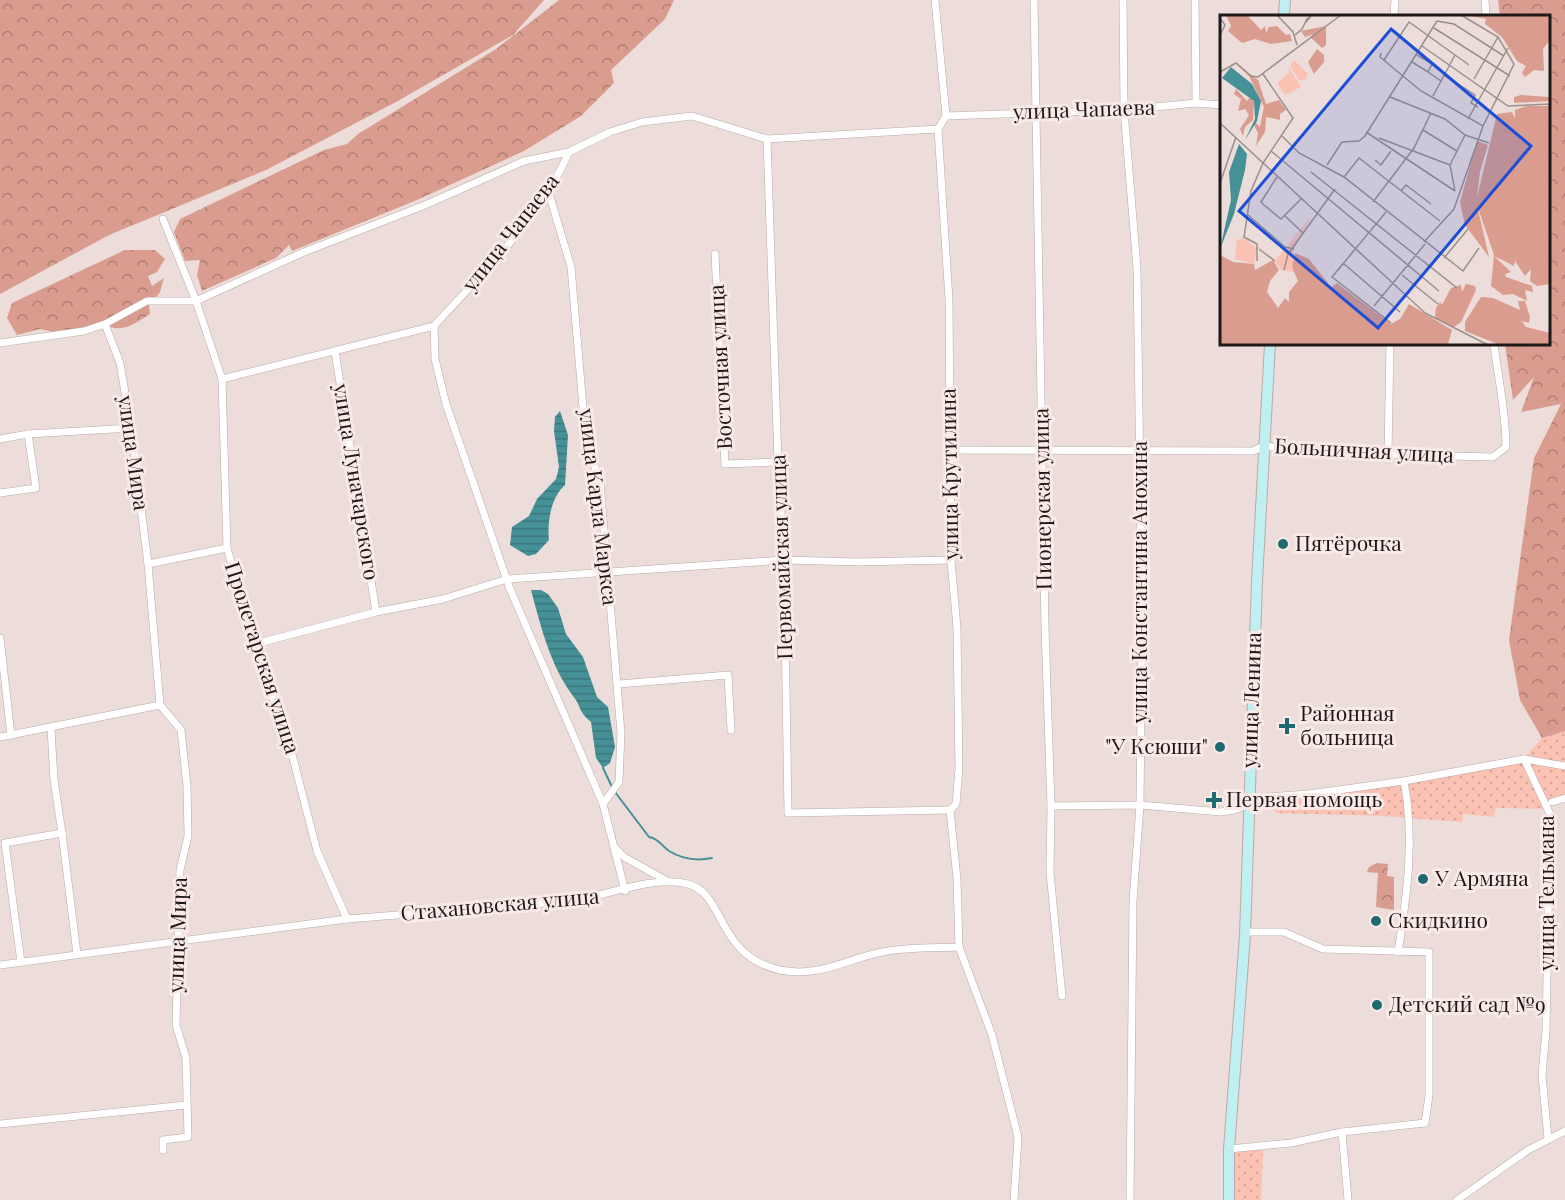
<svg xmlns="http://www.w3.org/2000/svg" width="1565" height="1200" viewBox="0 0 1565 1200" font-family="'Playfair Display',serif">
  <defs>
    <pattern id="grass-dots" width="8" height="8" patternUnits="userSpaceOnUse" patternTransform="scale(1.5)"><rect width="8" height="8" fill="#fbc1b3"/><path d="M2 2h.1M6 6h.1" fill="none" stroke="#d7a599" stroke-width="1.8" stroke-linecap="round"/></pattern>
    <pattern id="forest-crowns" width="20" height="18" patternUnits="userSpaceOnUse" patternTransform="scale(1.5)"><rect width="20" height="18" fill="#d99c8e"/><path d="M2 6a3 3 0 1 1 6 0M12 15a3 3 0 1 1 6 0" fill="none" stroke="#af7e73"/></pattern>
    <pattern id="water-rules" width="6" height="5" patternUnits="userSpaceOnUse" patternTransform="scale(1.5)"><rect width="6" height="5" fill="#459197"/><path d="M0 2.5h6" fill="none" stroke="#39767a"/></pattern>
  </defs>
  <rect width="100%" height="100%" fill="#ecddda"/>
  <g fill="url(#grass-dots)">
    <polygon points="1565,731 1565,801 1552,802 1549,809 1496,808 1494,817 1463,814 1462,822 1382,816 1276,813 1267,797 1309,794 1523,759 1542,738"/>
    <polygon points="1259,1147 1263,1152 1261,1200 1229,1200 1229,1149"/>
  </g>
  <g fill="url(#forest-crowns)">
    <polygon points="0,0 544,0 513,35 396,102 266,170 109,235 0,294"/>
    <polygon points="559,0 674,0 665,19 611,70 614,83 581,116 524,151 417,200 292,251 289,245 276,258 202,291 197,275 200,260 185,261 174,232 180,219 324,150 347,144 358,134 496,49"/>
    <polygon points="1498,0 1565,0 1565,731 1542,738 1520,700 1509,640 1534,458 1561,404 1521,412 1534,377 1513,400 1505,344 1548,344 1548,16 1500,16"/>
    <path d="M125,250H155L165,259L157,272L148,276L152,286L164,278L160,292L149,306L150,314C134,324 122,334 104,324L63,334L40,329L17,335L7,318L12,303Z"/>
    <polygon points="1377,863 1388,864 1387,876 1394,877 1394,910 1376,907 1378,873 1367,872 1369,867"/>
  </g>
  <g fill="url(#water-rules)">
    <path d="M560,411L568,435L565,485C551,497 547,522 549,540L536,554L528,556L510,545L512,527L529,516L537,499L556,479L559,467L554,431L555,417Z"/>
    <path d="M531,590H541L548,594L558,608L566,634L583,657L597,697L608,707L615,747L610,763L603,768L596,758L591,722C577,710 582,707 573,696C550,665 541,627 531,590Z"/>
  </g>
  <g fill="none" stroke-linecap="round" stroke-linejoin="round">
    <g stroke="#459197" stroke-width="2">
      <polyline points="603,768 612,787"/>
      <path d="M615,792L649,837C658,838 662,846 669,851C682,859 697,861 712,858"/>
    </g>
    <defs>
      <g id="street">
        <polyline points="935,0 946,116 938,129 949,300 951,560 957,628 959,769 956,804 950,810 957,879 959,947 992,1035 1018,1137 1014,1200"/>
        <polyline points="1034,0 1045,627 1051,806 1050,873 1062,996"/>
        <polyline points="1123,0 1124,110 1137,268 1142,624 1140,805 1133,901 1130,1200"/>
        <polyline points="1195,0 1196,103"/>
        <polyline points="1485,0 1486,16"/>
        <polyline points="1394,16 1395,0"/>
        <polyline points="946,116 1124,110 1196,103 1222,105"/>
        <polyline points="767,139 778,462 784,560 788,813 950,810"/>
        <polyline points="548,190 571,267 586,442 600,482 621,733 619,782 603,804 625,891"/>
        <polyline points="163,219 196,301 222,379 227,548 263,675 285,727 317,851 347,919"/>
        <polyline points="715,254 725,464 778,462"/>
        <polyline points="105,324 147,301 196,301 304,252 425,205 524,161 569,152 610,132 642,122 692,116 767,139 938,129"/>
        <polyline points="434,326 435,359 446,404 510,589 603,804"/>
        <path d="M434,326C482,273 540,219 569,152"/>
        <polyline points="0,343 84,331 105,324 120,363 131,428 148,564 160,705 181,730 187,786 188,836 180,870 176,1025 186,1058 188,1137 163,1140 163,1150"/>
        <polyline points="335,351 376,612"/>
        <polyline points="222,379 434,326"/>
        <polyline points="0,439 28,434 131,428"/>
        <path d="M949,450L1253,451L1264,446L1329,453L1493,457L1506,447C1506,412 1498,378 1494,344"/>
        <polyline points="1388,455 1390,344"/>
        <polyline points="0,493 36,488 28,434"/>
        <polyline points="148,564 227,548"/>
        <polyline points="0,638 11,735"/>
        <polyline points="255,644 376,612 443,599 507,579 784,560 858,562 951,560"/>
        <polyline points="619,684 728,675 731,730"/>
        <polyline points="0,737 160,705"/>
        <polyline points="1524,759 1550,814 1546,1031 1542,1075 1548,1139"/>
        <polyline points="1552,802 1565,798"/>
        <polyline points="1051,806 1140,805 1221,812 1234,810 1267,797 1309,794 1404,781 1524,759 1565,766"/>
        <polyline points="62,833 77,954"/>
        <polyline points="615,848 624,857 669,882"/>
        <path d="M1398,952C1407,896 1415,837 1404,781"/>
        <polyline points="21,962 5,843 62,833 54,780 51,728"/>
        <path d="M0,965L347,919L571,901C607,896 653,875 688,884C725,893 716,956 780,970C818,978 847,959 882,952C907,947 934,948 959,947"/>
        <polyline points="0,1124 186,1105"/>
        <polyline points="1342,1132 1348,1200"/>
        <polyline points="1229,1149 1291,1143 1342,1132 1425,1123 1429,1095 1429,952 1323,949 1284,932 1250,932 1245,935"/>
        <polyline points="1457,1200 1528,1150 1565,1131"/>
      </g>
      <g id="secondary">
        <polyline points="1284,16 1285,0"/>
        <polyline points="1229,1200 1229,1149 1245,935 1257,581 1270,344"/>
      </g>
    </defs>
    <use href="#street" stroke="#b8aaa6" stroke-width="8"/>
    <use href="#secondary" stroke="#b8aaa6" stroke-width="12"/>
    <use href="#street" stroke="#fff" stroke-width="7"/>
    <use href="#secondary" stroke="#c0eff2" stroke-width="10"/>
  </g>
  <g fill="#1e6a6f" stroke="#f9eae7" stroke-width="2">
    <circle cx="1283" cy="544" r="6"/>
    <path d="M1284 717h6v6h6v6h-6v6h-6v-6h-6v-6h6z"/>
    <circle cx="1220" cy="747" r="6"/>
    <path d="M1211 791h6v6h6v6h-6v6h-6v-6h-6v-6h6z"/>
    <circle cx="1423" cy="879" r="6"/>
    <circle cx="1376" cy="921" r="6"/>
    <circle cx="1377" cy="1005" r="6"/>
  </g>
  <g text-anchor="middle" stroke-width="6" stroke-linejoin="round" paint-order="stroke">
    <g font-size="21" fill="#1e1918" stroke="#f9eae7">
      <text transform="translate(1084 110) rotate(-2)" y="7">улица Чапаева</text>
      <text transform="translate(511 233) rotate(-52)" y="7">улица Чапаева</text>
      <text transform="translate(721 367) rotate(-93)" y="7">Восточная улица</text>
      <text transform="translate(1364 451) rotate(3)" y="7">Больничная улица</text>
      <text transform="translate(133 453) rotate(82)" y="7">улица Мира</text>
      <text transform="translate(950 474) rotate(-91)" y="7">улица Крутилина</text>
      <text transform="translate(356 482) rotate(81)" y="7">улица Луначарского</text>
      <text transform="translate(1043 499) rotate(-91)" y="7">Пионерская улица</text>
      <text transform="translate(598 507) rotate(83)" y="7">улица Карла Маркса</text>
      <text transform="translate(782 557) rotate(-92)" y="7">Первомайская улица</text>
      <text transform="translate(1140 582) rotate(-90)" y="7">улица Константина Анохина</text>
      <text transform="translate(262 658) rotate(72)" y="7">Пролетарская улица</text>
      <text transform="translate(1252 700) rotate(-88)" y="7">улица Ленина</text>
      <text transform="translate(1547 893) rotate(-90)" y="7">улица Тельмана</text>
      <text transform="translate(500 905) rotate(-5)" y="7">Стахановская улица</text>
      <text transform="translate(178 935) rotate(-88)" y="7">улица Мира</text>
    </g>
    <g font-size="21" fill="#1e1918" stroke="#f9eae7" text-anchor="start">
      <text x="1295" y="551">Пятёрочка</text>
      <text x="1300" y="721">Районная<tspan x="1300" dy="24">больница</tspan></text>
      <text x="1208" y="754" text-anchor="end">"У Ксюши"</text>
      <text x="1226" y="807">Первая помощь</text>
      <text x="1435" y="886">У Армяна</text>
      <text x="1388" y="928">Скидкино</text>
      <text x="1389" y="1012">Детский сад №9</text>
    </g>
  </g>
  <g transform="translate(1220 15)">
    <rect width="330" height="330" fill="#ecddda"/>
    <path d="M92,200L74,234V257L61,255L55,246Z" fill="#fbc1b3"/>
    <path d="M6,0H27L41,15L45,11L46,18L49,12L57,11L66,20L70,19L72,26L51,29L35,24L22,28L8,16L11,11ZM246,0H330V25L323,34L324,56L314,55L305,62L302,58L306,51L297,46L282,22L265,9L266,4ZM106,11V30L102,33L90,22L94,19L85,22L81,16ZM97,34L104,40V47L94,59L88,47ZM16,49L38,65L46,89L59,85L66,95L60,99V105L46,102L45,117L36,131L38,118L34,110L35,107L40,112L44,92L29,61ZM16,74L27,86L30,82L34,87L33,105L25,112L23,121L20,114L29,100L25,94L18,96L21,84L14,79ZM301,80L330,82V86L294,88V82ZM307,91H330V269L317,271L310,266L311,254L305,261L295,246L294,251L274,241L291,257L285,259L286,262L312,271L313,277L305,275L307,286L293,279L283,280L271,271L274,240L257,190L269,242L245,210L240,187L257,126L268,130L260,157L257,182L277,99L292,97L295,103V95ZM75,238L89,244L111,272L117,268L171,309L180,304L189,289L232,315L228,329L0,330V240L13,247L34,249L35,255L53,245L59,255L50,266L47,277L58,293L65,283L69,287V277L78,266L72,252ZM246,269L255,271L256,275L241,307L234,312L215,303L216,293L220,287L222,290L231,273L241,270L242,277ZM261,282L273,283L300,295L298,286H305L310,302L309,308L302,306L306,312L330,318V330H280L245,316V307Z" fill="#d99c8e"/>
    <path d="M23,223L37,233L34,249L15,244L17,225Z" fill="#fbc1b3"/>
    <path d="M69,53L81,72L65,80L57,68L69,58Z" fill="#fbc1b3"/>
    <path d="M74,45L88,59L85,65H79L70,51Z" fill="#fbc1b3"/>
    <path d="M11,52L32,69L41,86L37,106L25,125L35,104L34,86L2,63ZM19,129L27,139L25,155L14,199L0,234L11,185L9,157Z" fill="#459197"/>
    <path fill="none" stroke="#9a8f8c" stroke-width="1.5" d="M57,0L73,17L77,30M0,3L5,10L0,20M217,6L234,9L284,41M214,13L290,61M75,20L82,14L87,4L91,1L86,7M202,31L288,91L330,89M161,38L160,42L201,76L263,111L294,49L278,22L241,0M197,40L212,49L208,57L221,66M164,45L189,7L249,50M192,47L208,57M0,57L16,48L31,61L38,62L121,0M224,60L255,80L251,88L258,92M254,64L278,22M213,81L235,40M170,82L225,104L245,120L269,128M248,104L288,33M0,108L205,298L268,330M203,115L237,136M146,117L235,176M62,121L79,138L124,162L243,256L259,233M159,123L230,150M51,136L219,276M155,145L161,150L171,136M107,150L122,127L139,126L145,121L217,6M230,150L235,176M230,150L245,120M91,157L237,273M57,162L41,187L44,190L61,204L81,184M124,162L139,143L220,206M0,168L16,122M181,176L186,170L211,189M153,187L194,133L211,98M166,197L112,262L171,308M28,200L65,232L74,234M64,200L83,218M204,227L234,194L263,111M39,234L55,246M224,243L248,214M37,246V229L24,222L31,176L43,148L73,103L43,59M123,248L180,297M64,255L68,239L115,174M182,260L218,289M154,291L205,229"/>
    <path fill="#1d4ed8" fill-opacity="0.15" stroke="#1d4ed8" stroke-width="3" d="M171,14L311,131L158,313L19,196Z"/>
    <rect width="330" height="330" fill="none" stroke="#1e1918" stroke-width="3"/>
  </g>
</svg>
